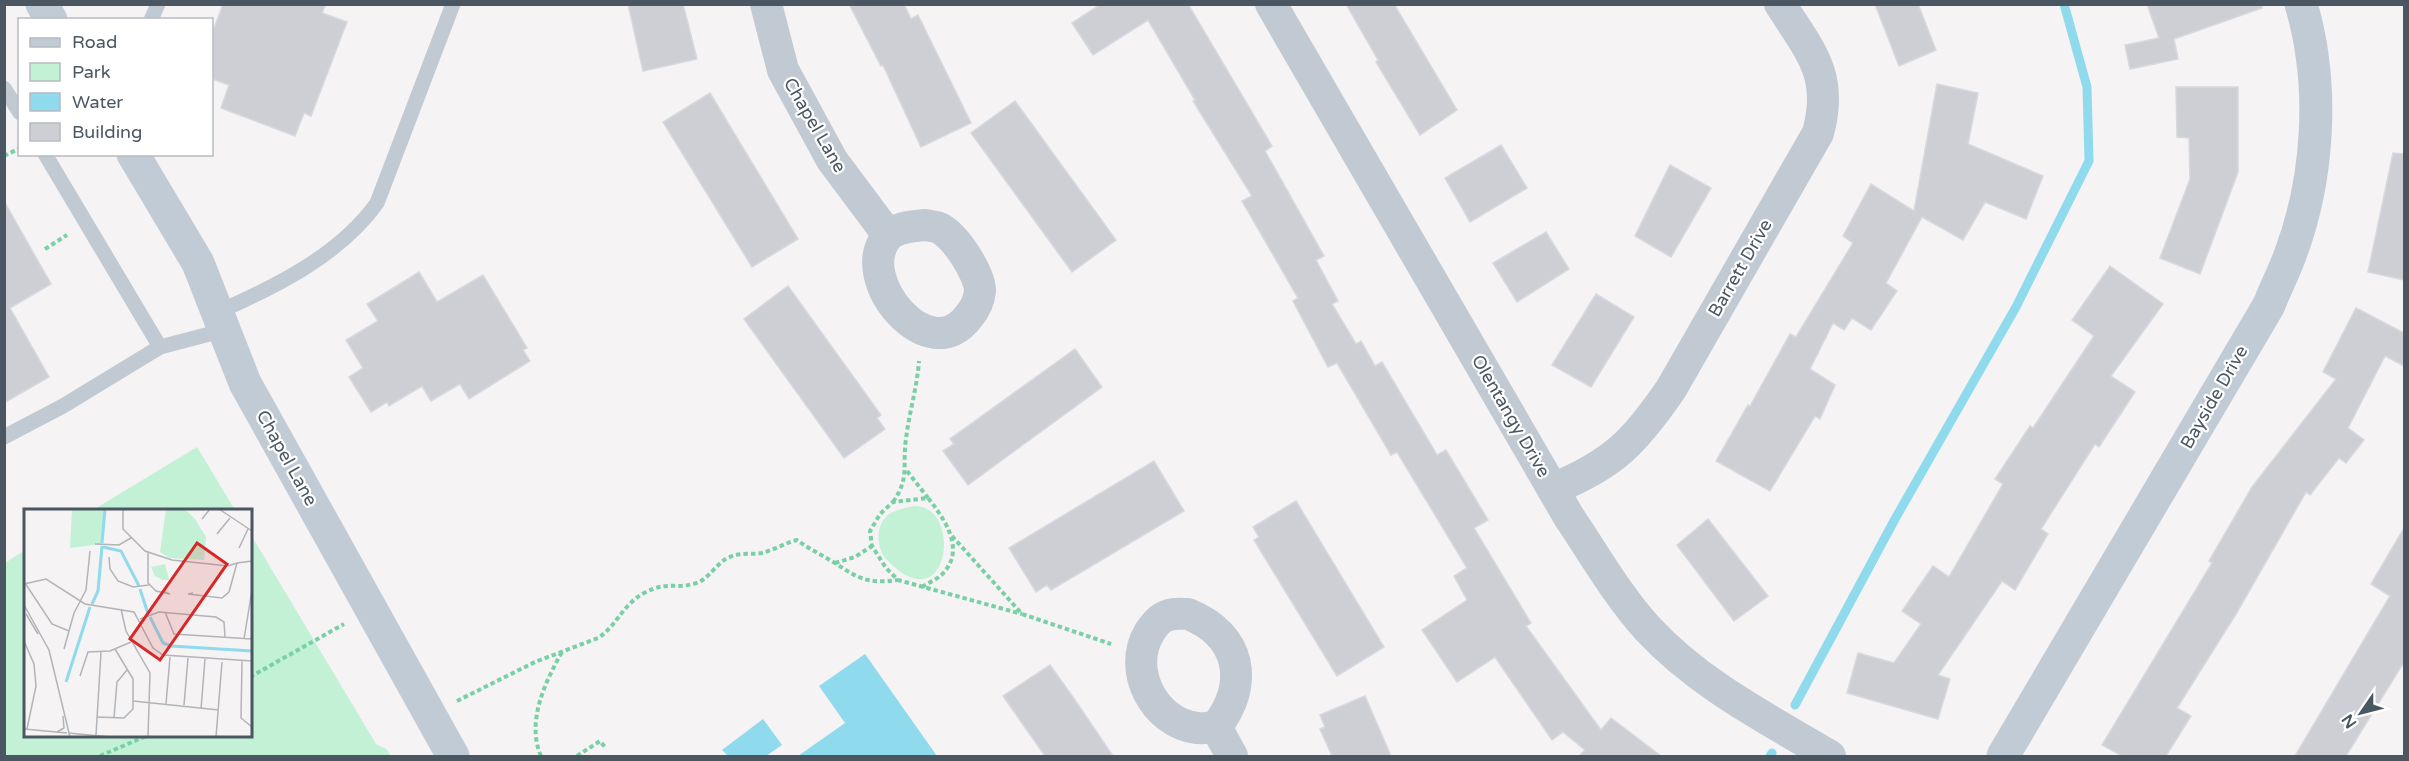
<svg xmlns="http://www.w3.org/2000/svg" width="2409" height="761" viewBox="0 0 2409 761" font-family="'Varela Round',sans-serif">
  <rect width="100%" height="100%" fill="#f5f3f3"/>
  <g fill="#c3f1d5">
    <polygon points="197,447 235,510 93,510"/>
    <path d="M914,506C918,506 924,507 927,509C960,526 944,619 887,560C876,548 875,526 888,515C894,510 906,508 914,506Z"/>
    <polygon points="251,535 376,744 386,749 391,756 5,756 5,563 25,550 26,736 250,736"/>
  </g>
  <g fill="#90daee">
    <polygon points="865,654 937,756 798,756 845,723 819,686"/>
    <polygon points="763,719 782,745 766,756 728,756 722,750"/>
  </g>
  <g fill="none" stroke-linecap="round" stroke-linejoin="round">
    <g stroke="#90daee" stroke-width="9">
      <polyline points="1795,705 1895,519 2016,307 2089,161 2087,87 2064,4"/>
      <polyline points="1770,756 1772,753"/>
    </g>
  </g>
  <g fill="#cdcfd5" stroke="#d7d9de" stroke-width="1.5">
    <polygon points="223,4 326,4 322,13 347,22 311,116 304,113 295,136 221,108 229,85 212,79 212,34"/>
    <polygon points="628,4 683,4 697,59 643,71"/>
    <polygon points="849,4 904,4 911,19 918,15 971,123 921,147 883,65 881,66"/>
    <polygon points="1101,4 1188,4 1272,146 1265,151 1324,256 1316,260 1338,301 1332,304 1356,344 1361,341 1375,366 1382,362 1437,455 1446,450 1488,520 1474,528 1531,623 1526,626 1601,730 1611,718 1661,756 1579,756 1585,750 1563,732 1552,740 1495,657 1457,682 1422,630 1467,600 1454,576 1467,568 1397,452 1391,455 1337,363 1328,367 1293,301 1298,298 1242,201 1252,196 1193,101 1195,100 1148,20 1093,55 1072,23"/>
    <polygon points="1346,4 1394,4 1457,110 1420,135 1376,62 1378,60"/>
    <polygon points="1875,4 1918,4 1936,50 1899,66"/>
    <polygon points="2147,4 2262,4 2262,8 2174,39 2178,59 2130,69 2125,45 2159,38"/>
    <polygon points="1937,84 1978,93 1968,144 2043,176 2026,219 1985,202 1963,240 1922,217 1886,283 1897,291 1871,330 1852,318 1844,330 1833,323 1810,369 1835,385 1820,419 1815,416 1770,491 1716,461 1748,405 1750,406 1790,334 1796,337 1853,243 1843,236 1871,184 1914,211"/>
    <polygon points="2176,87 2238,87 2238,172 2200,274 2160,258 2190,179 2189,138 2177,137"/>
    <polygon points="710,93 798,239 752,267 663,122"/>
    <polygon points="1015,101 1116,240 1072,272 971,133"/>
    <polygon points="1501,145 1527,188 1470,222 1445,178"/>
    <polygon points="2393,153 2404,154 2404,280 2368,272"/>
    <polygon points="1670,165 1711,188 1671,257 1635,236"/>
    <polygon points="4,201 51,284 10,308 49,377 4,403"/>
    <polygon points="1546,232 1569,269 1517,302 1493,263"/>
    <polygon points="2110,266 2163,304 2111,376 2135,392 2099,447 2095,444 2041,529 2048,534 2015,590 2002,581 1938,675 1950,679 1938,719 1847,693 1858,653 1894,663 1921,624 1902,611 1933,566 1949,577 2003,484 1995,479 2030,426 2033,428 2094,336 2072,320"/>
    <polygon points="419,272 437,302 483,275 527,348 523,350 530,361 469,399 460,384 431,401 422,386 389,406 387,402 371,412 349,377 363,368 346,340 378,321 367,304"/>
    <polygon points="788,286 881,415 877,418 885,429 844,458 744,319"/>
    <polygon points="1596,294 1634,317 1591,387 1552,365"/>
    <polygon points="2356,308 2404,333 2404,366 2385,356 2348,428 2364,440 2346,463 2339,458 2310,495 2306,492 2236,614 2177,708 2191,716 2166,756 2122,756 2102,745 2212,563 2209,561 2252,487 2336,379 2323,372"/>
    <polygon points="1075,349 1102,387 968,485 943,451 954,444 950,439"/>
    <polygon points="1154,461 1184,511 1051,590 1047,585 1036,592 1009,548"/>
    <polygon points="1296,501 1384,647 1337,676 1254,540 1259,537 1253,527"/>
    <polygon points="1708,519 1768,596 1734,621 1677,545"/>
    <polygon points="2404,528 2404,662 2346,756 2295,756 2390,596 2371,584"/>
    <polygon points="1050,665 1075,700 1113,756 1045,756 1003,696"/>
    <polygon points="1365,696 1391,756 1332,756 1320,729 1325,727 1320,715"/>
  </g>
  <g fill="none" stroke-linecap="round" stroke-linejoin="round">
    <g stroke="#7ad0a6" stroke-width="4" stroke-dasharray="4.5 3" stroke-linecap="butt">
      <polyline points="4,156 20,148"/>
      <polyline points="45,249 67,235"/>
      <polyline points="907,471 928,498"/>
      <path d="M893,502C910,478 902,466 906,439C909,413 917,388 919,361"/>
      <polyline points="952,536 1022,614 1111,644"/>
      <polyline points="835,563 855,557 872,546"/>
      <path d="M922,587C930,582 940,578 945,571C965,547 943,517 928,498L893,502L880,514L870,531L872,546L886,568L898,580L1022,614"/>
      <polyline points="250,677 344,624"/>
      <path d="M457,701L535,662L598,638C617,626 621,606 644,593C667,581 673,589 693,584C709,581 716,562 730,557C740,552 752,555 762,553C774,550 785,543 797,540C809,549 822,555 835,563C859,579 868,584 898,580"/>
      <polyline points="100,756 146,736"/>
      <path d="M541,756C526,722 545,682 562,652"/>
      <polyline points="577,756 600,741 605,747"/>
    </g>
    <g stroke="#c1cad2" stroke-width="15">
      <polyline points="151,20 158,4"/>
      <polyline points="4,88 20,113"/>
      <polyline points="45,154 160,347 225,330"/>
      <path d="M218,312C275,287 340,255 377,203L453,4"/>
      <polyline points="4,437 63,406 160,347"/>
    </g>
    <g stroke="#c1cad2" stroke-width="32">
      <polyline points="766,4 783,70 832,160 888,235"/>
      <path d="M1271,4L1569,517C1594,554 1617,595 1648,629C1699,684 1766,718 1830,756"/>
      <path d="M925,225C930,226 935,226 939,228C955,235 980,274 980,291C979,301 975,309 969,316C930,371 852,279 887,237C895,227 914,226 925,225Z"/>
      <path d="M1553,489C1613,464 1634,443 1671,389L1818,133C1834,75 1810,51 1780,4"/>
      <path d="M1188,614C1241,635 1250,684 1216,727C1210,727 1203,729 1197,728C1154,723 1127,670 1149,633C1154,625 1160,617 1169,615C1175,613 1182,614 1188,614Z"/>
      <polyline points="1216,727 1232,756"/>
    </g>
    <g stroke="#c1cbd6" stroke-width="33">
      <polyline points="42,4 51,20"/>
      <polyline points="133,154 198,263 245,383 453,756"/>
      <path d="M2003,756L2269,305C2275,289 2283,274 2289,258C2319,180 2325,85 2301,4"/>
    </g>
  </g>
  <g text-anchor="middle" stroke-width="4.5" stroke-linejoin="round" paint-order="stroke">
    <g font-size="18" fill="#4a5661" stroke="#fff">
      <text transform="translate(815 125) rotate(60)" y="6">Chapel Lane</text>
      <text transform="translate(1740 268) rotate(-60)" y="6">Barrett Drive</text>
      <text transform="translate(2214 397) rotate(-60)" y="6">Bayside Drive</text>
      <text transform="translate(1511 416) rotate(60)" y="6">Olentangy Drive</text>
      <text transform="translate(287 458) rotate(61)" y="6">Chapel Lane</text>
    </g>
  </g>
  <g transform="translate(24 509)">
    <rect width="228" height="228" fill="#f5f3f3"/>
    <path d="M48,0H81L77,35L46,39ZM142,0H161L171,10L182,28L180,51L146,49L136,43ZM141,55L145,71H139L131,67L127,58Z" fill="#c3f1d5"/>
    <path fill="none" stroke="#90daee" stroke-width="3" d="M78,34L81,0M79,38L97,42L115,77M116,80L124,105M68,95L74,82L78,37M126,108L139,134L147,137L228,142M42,173L66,98"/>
    <path fill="none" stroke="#b1b4b9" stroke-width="1.5" d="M99,0V20L121,42L148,51L204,57L213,54M195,0L228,22M182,5L178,10L186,0M197,20L193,25L206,9M218,33L215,39L224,20M71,35L95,36L107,29M124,43V74L132,82L146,85L141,83M85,48L86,60L94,72L109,78L125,76M1,74L28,115L45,122M0,75L22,70L61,95L110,103L129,139L139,146L228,152M169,84L164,85L198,89L205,83L213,54L228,52M0,96L25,141L46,228M97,100L102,122L126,164L124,228M141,103L150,125L228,130M2,105L14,125M116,110L135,103L192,108L200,113L201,128M220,130L228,81M0,132L10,155L12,177L3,220M40,140L50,104L62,81L66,42M218,152L217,209L228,218M56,167L64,143L86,142L107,133M109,192L195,201M142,195L146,148M160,196L164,149M177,200L181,150M73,208L100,209L109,200V170L91,140M90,209L93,173L103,161M0,220L43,224M33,223L40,219L39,207M44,224L87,228M72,226L77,143M192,228L198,153"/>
    <path fill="#d62828" fill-opacity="0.15" stroke="#d62828" stroke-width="3" d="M173,34L203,55L136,151L106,130Z"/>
    <rect width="228" height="228" fill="none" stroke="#4a5661" stroke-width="3"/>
  </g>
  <rect width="2409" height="761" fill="none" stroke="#4a5661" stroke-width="12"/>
  <rect x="18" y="18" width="195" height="138" fill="#ffffff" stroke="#b7bbc0" stroke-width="1.5"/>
  <rect x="30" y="38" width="30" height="9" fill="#c1cbd6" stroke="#b7bbc0" stroke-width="1.5"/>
  <text x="72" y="48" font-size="18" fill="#4a5661">Road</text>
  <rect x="30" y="63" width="30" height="18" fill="#c3f1d5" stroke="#b7bbc0" stroke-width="1.5"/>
  <text x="72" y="78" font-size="18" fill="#4a5661">Park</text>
  <rect x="30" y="93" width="30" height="18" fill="#90daee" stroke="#b7bbc0" stroke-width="1.5"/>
  <text x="72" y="108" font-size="18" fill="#4a5661">Water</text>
  <rect x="30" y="123" width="30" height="18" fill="#cdcfd5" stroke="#b7bbc0" stroke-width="1.5"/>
  <text x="72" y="138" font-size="18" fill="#4a5661">Building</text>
  <g transform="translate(2361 713) rotate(235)" stroke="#ffffff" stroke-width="4.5" paint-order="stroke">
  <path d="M0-4.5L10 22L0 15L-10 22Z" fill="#4a5661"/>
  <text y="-9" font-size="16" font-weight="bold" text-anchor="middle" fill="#4a5661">N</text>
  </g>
</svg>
